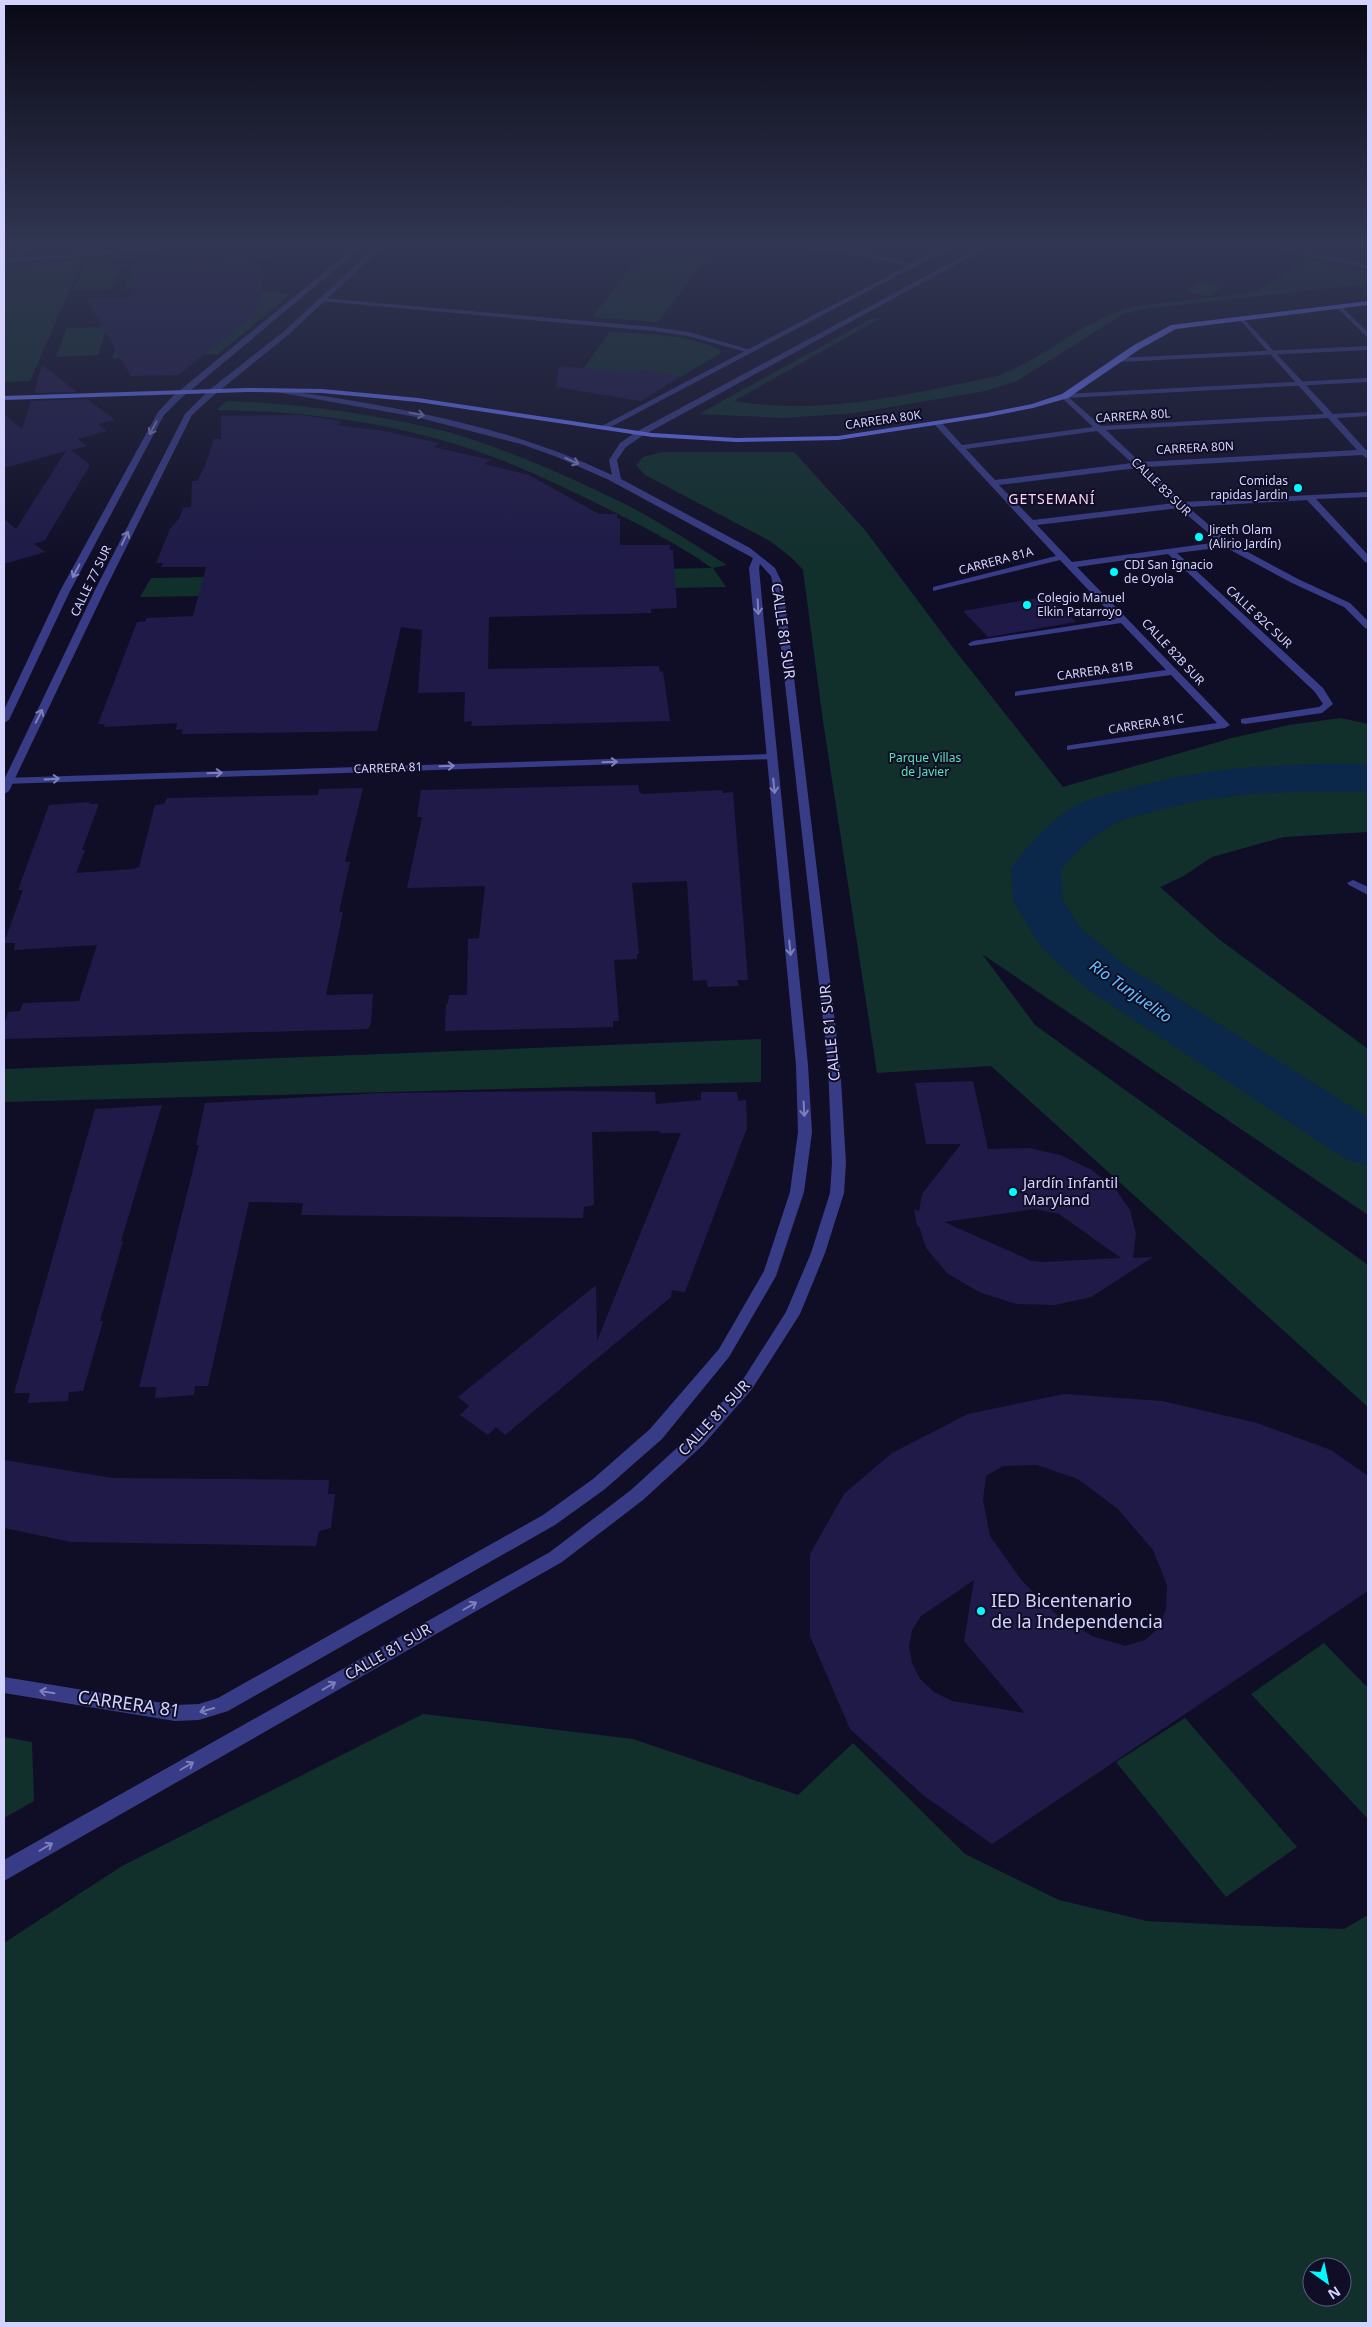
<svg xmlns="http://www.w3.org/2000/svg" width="1372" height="2327" viewBox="0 0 1372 2327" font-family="'Noto Sans',sans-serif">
  <rect width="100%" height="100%" fill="#100e26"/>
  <g fill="#11302c" fill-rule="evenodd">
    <polygon points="313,242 326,242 334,246 327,254 306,252 304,248 275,250 277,259 220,265 217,253 81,264 30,381 4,382 4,266"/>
    <polygon points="651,242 728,243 713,263 703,262 658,322 592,317"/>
    <path d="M868,242H913L935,247C904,264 890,255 857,247Z"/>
    <path d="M1306,259L1368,272V284L1143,309L1123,314L1017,381L985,391L855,413L784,418L699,414L871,319H879L734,401C822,416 911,394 997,376C1046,359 1084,318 1135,306L1255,292Z"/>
    <polygon points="187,261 185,266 142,267 133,289 125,289 135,263"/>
    <polygon points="122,264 111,289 73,290 85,265"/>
    <polygon points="1200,282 1223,287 1208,296 1185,291"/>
    <polygon points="239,291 292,293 218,354 112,358 117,344 209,319 254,317 260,295"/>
    <polygon points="107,327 98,355 56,357 67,328"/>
    <path d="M610,332C642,334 694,334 721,351L720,354L680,377L639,370L635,374L583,369Z"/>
    <path d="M226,401C296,403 367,413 436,429C496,444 568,476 623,503C659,521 693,544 727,565L713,568L726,587L140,597L151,578L712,568C680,545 642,526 606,508C566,488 525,468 482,453C398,423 306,411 217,410Z"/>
    <polygon points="662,452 794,452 865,530 954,649 1063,787 1232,738 1289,725 1341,718 1368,724 1368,832 1284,837 1212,857 1182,877 1160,887 1220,940 1368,1049 1368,1215 982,954 1035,1025 1368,1265 1368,1407 991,1066 877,1073 823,721 803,570 793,559 770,541 645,475 636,465 643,457"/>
    <polygon points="761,1039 761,1082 4,1102 4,1069"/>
    <polygon points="1324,1643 1368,1688 1368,1819 1251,1694"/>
    <path d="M423,1714L633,1739L798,1795L853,1743L965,1854L1059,1900L1147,1921L1229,1925L1344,1929L1368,1915V2323H4V1943L122,1866ZM1312,2267H1342V2297H1312Z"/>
    <polygon points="1185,1718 1297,1847 1226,1897 1116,1762"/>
    <polygon points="4,1737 32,1742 34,1801 4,1818"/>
  </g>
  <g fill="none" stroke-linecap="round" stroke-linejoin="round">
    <path fill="#0b2749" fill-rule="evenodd" d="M1368,764V792C1295,791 1222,791 1152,812C1140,815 1127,818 1116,823C1094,834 1076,852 1061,870L1063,901L1081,928L1125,965L1368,1117V1166L1347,1160L1087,989L1044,950L1036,939L1013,901L1011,869C1029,843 1051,819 1079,804C1094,797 1111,794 1127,789C1206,766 1286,763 1368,764Z"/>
  </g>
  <g fill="#1f1a48" fill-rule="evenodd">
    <polygon points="187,259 199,265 263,263 260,274 265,274 255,315 178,375 131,376 86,299 130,297 142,267 185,266"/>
    <polygon points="42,365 77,392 34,393"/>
    <polygon points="559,366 635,374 639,370 680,377 641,401 556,387"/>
    <polygon points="87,399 115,420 98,424 107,431 78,439 87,446 71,450 90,465 45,540 34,544 45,552 4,564 4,519 16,529 66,451 4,468 4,414 22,429 31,401"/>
    <polygon points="301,415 341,421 337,425 384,431 439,443 434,447 491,460 484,464 529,475 599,514 617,514 617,519 620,519 620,545 670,545 670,550 673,550 677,608 651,609 651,613 489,617 488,669 659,666 660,672 663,671 670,721 471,726 472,721 464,722 465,692 418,693 422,630 401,627 377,731 182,734 183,729 176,730 177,723 104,727 105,724 98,724 137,622 146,621 146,618 193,616 206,567 161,567 163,563 156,563 170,529 180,517 183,508 191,507 192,481 197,481 205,466 214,439 221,439 221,416"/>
    <polygon points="1048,596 1076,622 988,637 963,611"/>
    <polygon points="638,785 639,792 643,794 722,790 723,793 733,792 748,980 737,980 739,986 708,987 706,980 693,981 687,881 632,883 639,954 637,954 637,959 614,960 619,1021 613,1021 613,1027 445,1031 446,1004 448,1003 449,995 467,995 468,939 479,938 485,886 407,888 422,817 417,817 421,790"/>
    <polygon points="363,788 345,862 350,862 339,912 343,912 326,995 373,994 371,1023 368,1029 4,1039 4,1026 8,1012 20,1011 23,1003 79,1001 97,945 14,950 15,943 4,943 23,890 18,890 49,805 90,802 89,804 99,804 82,850 85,850 76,873 133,869 139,867 155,805 164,804 167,798 318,795 319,789"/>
    <path d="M973,1081L988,1149L1029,1148L1060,1155L1090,1169L1114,1187L1130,1210L1136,1234L1133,1258L1153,1257L1091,1297L1055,1305L1016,1304L979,1292L947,1273L926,1248L919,1226H917L914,1209L919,1211L922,1194L961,1144H926L915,1083ZM1035,1209L1059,1214L1121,1258L1044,1262L1032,1261L944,1222Z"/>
    <polygon points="567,1091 655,1092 656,1104 701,1100 701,1092 737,1092 738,1101 746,1100 747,1128 685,1292 672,1290 671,1297 505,1435 496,1427 488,1435 460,1415 469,1406 458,1397 596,1285 597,1341 681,1133 660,1133 659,1131 592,1132 594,1205 584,1207 583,1218 301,1215 303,1203 249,1202 208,1386 195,1386 194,1395 155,1398 156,1387 139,1387 199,1145 196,1145 205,1103 380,1093"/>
    <polygon points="162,1105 121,1241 123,1241 100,1321 103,1321 83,1391 69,1392 68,1401 28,1403 30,1393 14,1393 95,1109"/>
    <path d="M1064,1394L1162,1401L1257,1423L1331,1450L1368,1476V1591L992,1844L923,1795L850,1729L810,1636V1554L844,1494L892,1453L968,1414ZM1037,1465L1078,1479L1118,1509L1153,1550L1167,1585L1166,1609L1158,1629L1145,1640L1125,1646L1092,1636L1057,1615L1022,1581L990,1536L983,1500L986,1476L1003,1466ZM974,1580L964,1641L1025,1713L952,1701L934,1692L920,1679L912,1663L909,1646L912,1630L921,1616Z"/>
    <polygon points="4,1460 112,1478 329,1480 328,1494 335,1494 331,1528 319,1531 316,1546 71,1542 4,1528"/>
  </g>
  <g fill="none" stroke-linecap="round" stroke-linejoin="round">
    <g fill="#383c86" fill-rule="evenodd">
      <polygon points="1368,346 1368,350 1118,362 1114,360 1118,358"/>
      <polygon points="1368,378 1368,382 1065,398 1061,396 1065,394"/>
    </g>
    <g fill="#383c86" fill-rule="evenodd">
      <polygon points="27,242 33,242 20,258 218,242 245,242 4,263 4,259 13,258"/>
      <polygon points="740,242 848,249 918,265 915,267 848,253"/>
      <polygon points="1248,242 1260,242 1368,265 1368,269"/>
      <polygon points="322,298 654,327 689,332 754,351 750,353 688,336 654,331 320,301"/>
      <polygon points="1337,306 1341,306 1368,332 1368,338 1337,308"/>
      <path d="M1241,316L1333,414L1368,412V416L1337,418L1366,450H1368V459L1362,455L1145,467L1183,502L1368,492V497L1316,499L1368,555V563L1365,562L1307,500L1188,507L1229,542L1298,579L1350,603L1368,621V629L1365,628L1344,607L1292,583L1225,547L1177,553L1323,688L1333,704L1322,713L1245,724L1241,723V719L1319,707L1323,704L1315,692L1168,554L1077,567L1230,725L1225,728L1067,750V746L1071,745L1217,723L1171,675L1015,696V692L1019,691L1166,670L1121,623L970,646L968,644L973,641L1116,619L1060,560L933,591V587L1056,556L934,424L941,422L962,445L1093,427L1062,398V394H1065L1101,426L1324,414L1239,319ZM1328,418L1357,450L1140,462L1106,430ZM1097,431L1132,463L995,480L966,449ZM1137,468L1174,503L1033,520L999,485ZM1179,508L1219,542L1072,562L1037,525Z"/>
      <polygon points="771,754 776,757 775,759 4,784 4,778"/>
      <polygon points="1353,880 1368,887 1368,895 1349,885 1347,883"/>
    </g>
    <g fill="#383c86" fill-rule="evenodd">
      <polygon points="361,242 368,242 179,400 164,415 70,591 9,720 4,723 4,710 60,591 158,412 173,396"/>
      <polygon points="381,242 388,242 288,335 214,395 192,415 104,592 9,791 4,794 4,780 94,592 185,414 208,391 283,332"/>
      <polygon points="953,242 961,242 605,430 598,428"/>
      <path d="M989,242H997L642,436L626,447L617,460L621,479L750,548L775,568L783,585L840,1064L846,1163L844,1193L825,1253L800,1314L752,1389L703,1445L643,1500L562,1562L4,1881V1860L550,1552L631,1490L691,1435L742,1381L786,1312L811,1253L830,1193L832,1163L828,1064L775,595L771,576L760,564L759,568L764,622L808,1065L812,1132L804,1192L776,1276L729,1357L662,1439L605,1489L555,1525L228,1711L199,1720L175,1721L4,1693V1677L175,1705L199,1704L218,1698L543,1515L593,1479L650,1429L719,1349L764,1271L790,1192L798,1132L796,1065L749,568L753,558L609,480L557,457L521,444L416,417L265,390L269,388C386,405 504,423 612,475L609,460L620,443L636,432Z"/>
    </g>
    <polygon fill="#6a74ff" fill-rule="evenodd" points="1368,301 1368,305 1176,329 1140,349 1068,398 1033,408 987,417 838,440 736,442 652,437 418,402 322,393 247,392 4,400 4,396 247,388 322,389 418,398 652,433 736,438 838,436 987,413 1032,404 1062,394 1134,345 1171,325"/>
  </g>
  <defs><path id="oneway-shaft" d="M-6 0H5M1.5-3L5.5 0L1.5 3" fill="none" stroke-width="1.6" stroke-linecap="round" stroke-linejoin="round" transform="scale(1.25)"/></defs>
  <g stroke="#7e80bc">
    <use href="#oneway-shaft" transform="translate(417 414) rotate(10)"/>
    <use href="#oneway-shaft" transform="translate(153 428) rotate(118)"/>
    <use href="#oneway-shaft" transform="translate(572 461) rotate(24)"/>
    <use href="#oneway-shaft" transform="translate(125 538) rotate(-64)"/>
    <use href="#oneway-shaft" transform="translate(76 571) rotate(118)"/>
    <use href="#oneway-shaft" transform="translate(758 607) rotate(87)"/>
    <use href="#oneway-shaft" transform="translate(39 716) rotate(-64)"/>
    <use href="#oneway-shaft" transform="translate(610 762) rotate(-2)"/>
    <use href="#oneway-shaft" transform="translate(447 766) rotate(-2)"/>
    <use href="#oneway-shaft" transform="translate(215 773) rotate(-2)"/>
    <use href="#oneway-shaft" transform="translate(52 779) rotate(-3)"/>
    <use href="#oneway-shaft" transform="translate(774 786) rotate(84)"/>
    <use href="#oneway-shaft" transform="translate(790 948) rotate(84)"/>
    <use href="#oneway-shaft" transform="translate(804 1109) rotate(87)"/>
    <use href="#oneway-shaft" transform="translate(470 1606) rotate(-30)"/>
    <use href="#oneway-shaft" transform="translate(329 1686) rotate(-30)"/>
    <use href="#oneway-shaft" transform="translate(47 1692) rotate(-171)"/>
    <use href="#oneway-shaft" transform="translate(207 1710) rotate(164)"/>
    <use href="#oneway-shaft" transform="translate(187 1766) rotate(-30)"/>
    <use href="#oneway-shaft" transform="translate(46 1847) rotate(-30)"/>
  </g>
  <linearGradient id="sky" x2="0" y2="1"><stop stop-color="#090815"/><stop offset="0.43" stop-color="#313652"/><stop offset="1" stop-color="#313652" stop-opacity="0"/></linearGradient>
  <rect width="1372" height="568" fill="url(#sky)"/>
  <g fill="#00fcfe" stroke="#100e26" stroke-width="2">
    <circle cx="1298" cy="488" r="5"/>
    <circle cx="1199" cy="537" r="5"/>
    <circle cx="1114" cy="572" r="5"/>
    <circle cx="1027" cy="605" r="5"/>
    <circle cx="1013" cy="1192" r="5"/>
    <circle cx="981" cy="1611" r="5"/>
  </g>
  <g text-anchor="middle" stroke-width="4" stroke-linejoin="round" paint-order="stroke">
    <g font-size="12" fill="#d4d3ff" stroke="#100e26">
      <text transform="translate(1133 416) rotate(-4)" y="4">CARRERA 80L</text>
      <text transform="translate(883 420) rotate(-8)" y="4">CARRERA 80K</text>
      <text transform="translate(1195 448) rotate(-3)" y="4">CARRERA 80N</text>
      <text transform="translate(1161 487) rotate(44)" y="4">CALLE 83 SUR</text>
      <text transform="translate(996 561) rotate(-15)" y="4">CARRERA 81A</text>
      <text transform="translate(91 581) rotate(-64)" y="4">CALLE 77 SUR</text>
      <text transform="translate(1259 617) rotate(43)" y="4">CALLE 82C SUR</text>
      <text transform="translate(1173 652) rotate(47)" y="4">CALLE 82B SUR</text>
      <text transform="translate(1095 671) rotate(-8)" y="4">CARRERA 81B</text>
      <text transform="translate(1146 724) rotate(-9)" y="4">CARRERA 81C</text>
      <text transform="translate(388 768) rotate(-2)" y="4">CARRERA 81</text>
    </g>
    <g font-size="12" fill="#d4d3ff" stroke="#100e26" text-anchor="start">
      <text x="1288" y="485" text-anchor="end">Comidas<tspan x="1288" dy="14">rapidas Jardin</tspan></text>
      <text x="1209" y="534">Jireth Olam<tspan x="1209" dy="14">(Alirio Jardín)</tspan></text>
      <text x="1124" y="569">CDI San Ignacio<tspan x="1124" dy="14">de Oyola</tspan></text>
      <text x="1037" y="602">Colegio Manuel<tspan x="1037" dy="14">Elkin Patarroyo</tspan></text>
    </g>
    <g font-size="12" fill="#5be3b5" stroke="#100e26">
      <text x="925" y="762">Parque Villas<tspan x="925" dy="14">de Javier</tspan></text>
    </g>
    <g font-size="14" letter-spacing="1" fill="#ffd5f4" stroke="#100e26">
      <text x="1052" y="504">GETSEMANÍ</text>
    </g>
    <g font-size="15" fill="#d4d3ff" stroke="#100e26">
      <text transform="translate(783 631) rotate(82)" y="5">CALLE 81 SUR</text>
      <text transform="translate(830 1033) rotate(-96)" y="5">CALLE 81 SUR</text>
      <text transform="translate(714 1418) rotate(-47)" y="5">CALLE 81 SUR</text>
      <text transform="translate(388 1652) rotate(-30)" y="5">CALLE 81 SUR</text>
    </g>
    <g font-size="15" fill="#d4d3ff" stroke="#100e26" text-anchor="start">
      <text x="1023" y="1188">Jardín Infantil<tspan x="1023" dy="17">Maryland</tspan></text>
    </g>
    <g font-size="16" font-style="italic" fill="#61c4ff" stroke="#100e26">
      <text transform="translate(1131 991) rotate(35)" y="6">Río Tunjuelito</text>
    </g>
    <g font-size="18" fill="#d4d3ff" stroke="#100e26" text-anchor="start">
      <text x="991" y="1607">IED Bicentenario<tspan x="991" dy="21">de la Independencia</tspan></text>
    </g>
    <g font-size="18" fill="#d4d3ff" stroke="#100e26">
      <text transform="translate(129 1704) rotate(8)" y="6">CARRERA 81</text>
    </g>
  </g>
  <rect width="1372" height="2327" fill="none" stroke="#d4d3ff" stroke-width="10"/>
  <g transform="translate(1327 2282) rotate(147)"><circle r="24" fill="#100e26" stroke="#5e5d7d"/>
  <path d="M0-4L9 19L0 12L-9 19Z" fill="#00fcfe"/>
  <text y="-8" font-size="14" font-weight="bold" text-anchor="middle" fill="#d4d3ff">N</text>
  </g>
</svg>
